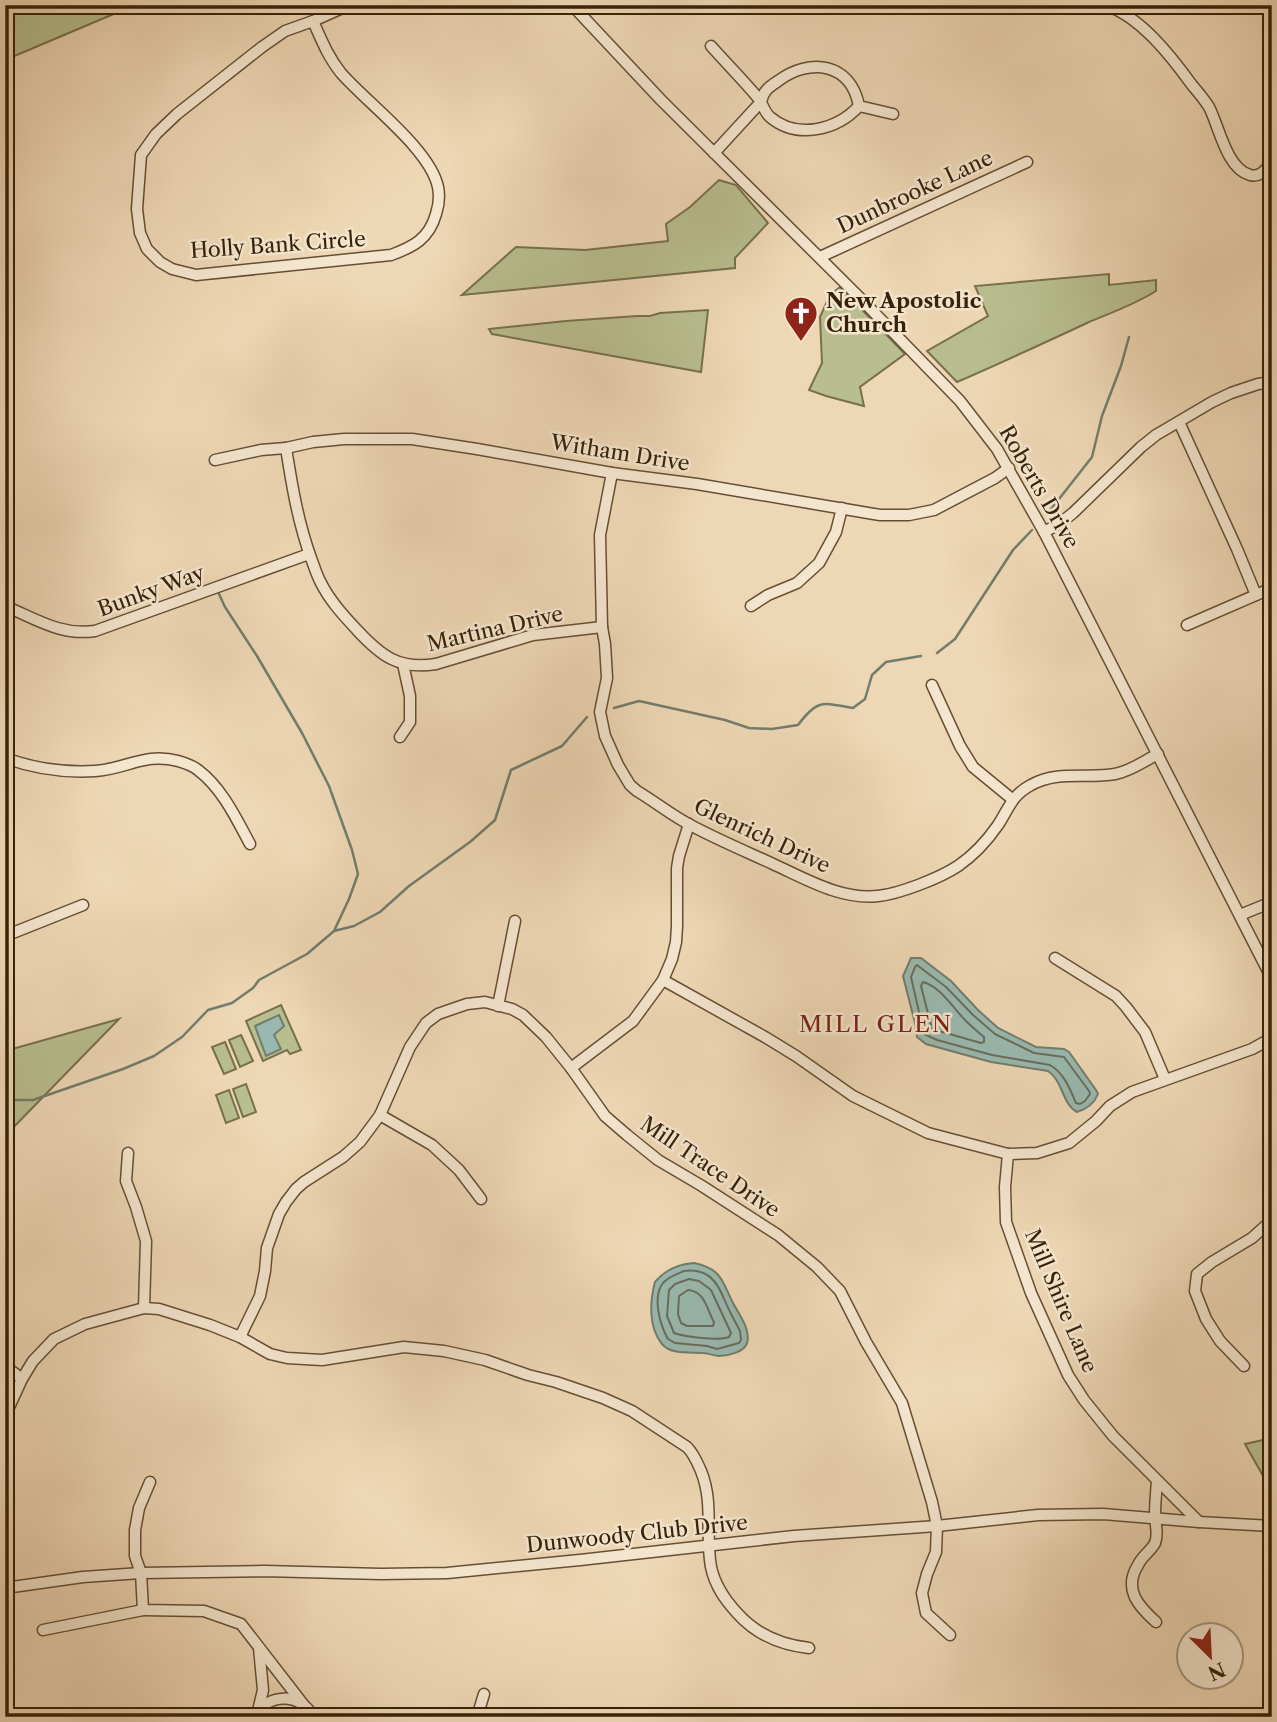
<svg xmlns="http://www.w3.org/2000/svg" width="1277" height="1722" viewBox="0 0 1277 1722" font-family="'Libre Caslon Text',serif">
  <rect width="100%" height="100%" fill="#eed7b4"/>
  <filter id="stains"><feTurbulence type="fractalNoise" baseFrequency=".00286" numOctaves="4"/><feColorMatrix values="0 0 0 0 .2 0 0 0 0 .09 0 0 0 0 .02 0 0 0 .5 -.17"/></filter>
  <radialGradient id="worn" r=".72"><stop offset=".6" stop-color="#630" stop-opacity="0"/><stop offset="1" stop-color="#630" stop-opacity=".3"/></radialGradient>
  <g fill="#b8be8e" stroke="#78704c" stroke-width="2">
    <polygon points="5,5 135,5 5,60"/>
    <polygon points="719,180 736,185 768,223 735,258 735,268 462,295 516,247 585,250 668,241 666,224 690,207"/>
    <path d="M1109,274V285L1156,280V291C1134,305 1110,313 1087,323C1044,343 1001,363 957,382L927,351L988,316L975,286Z"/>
    <polygon points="840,287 905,354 860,387 864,406 826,396 809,390 822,363 820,317 830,295"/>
    <polygon points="708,310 701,372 492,334 489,329 566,321 637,316 650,316 660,313"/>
    <polygon points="281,1005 301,1050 290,1054 287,1050 263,1061 246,1021"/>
    <polygon points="119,1019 5,1136 5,1051"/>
    <polygon points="241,1035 253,1061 240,1067 229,1040"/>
    <polygon points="225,1042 236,1069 224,1074 212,1047"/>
    <polygon points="246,1084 256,1112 243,1117 233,1089"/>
    <polygon points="229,1090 239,1118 226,1123 216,1095"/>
    <polygon points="1272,1438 1272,1492 1245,1444"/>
  </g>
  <g fill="#99b9b0" stroke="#727d6d" stroke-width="2">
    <path d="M911,958H921L951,981L978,1010L998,1028L1036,1047L1064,1049L1069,1052L1096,1090L1098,1094C1094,1104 1087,1109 1077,1112C1062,1104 1063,1081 1048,1071L991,1062L926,1044L917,1037L915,1023L903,976Z"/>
    <polygon points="279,1015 284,1026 274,1035 281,1049 266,1056 255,1026"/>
    <path d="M694,1263C722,1269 722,1281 733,1303C739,1314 751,1330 747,1343C745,1352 727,1356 719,1356C714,1356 709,1353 703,1353C691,1352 671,1355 662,1344C648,1327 650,1301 655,1282C665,1270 679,1264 694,1263Z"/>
  </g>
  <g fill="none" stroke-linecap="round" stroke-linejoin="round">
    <g stroke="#686e5c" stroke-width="2">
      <path d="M917,965L946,987L973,1015L995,1034L1034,1053L1064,1057L1089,1091L1090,1094L1085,1101L1080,1104L1076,1103C1070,1089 1064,1073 1050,1065L992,1055L937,1040L924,1034L911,977L915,967Z"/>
      <path d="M923,982C941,987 953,1008 966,1021C972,1027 978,1032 984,1037V1042L981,1043L932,1029L921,986Z"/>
      <path d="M684,1271C708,1268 717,1281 725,1301C729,1311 735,1321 740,1331L741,1340L739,1343L717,1349L707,1346L675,1343L668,1339C660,1325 652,1297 663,1283C668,1277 677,1274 684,1271Z"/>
      <path d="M689,1279L699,1281L711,1290L731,1333L729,1337C719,1341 685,1337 674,1333L667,1316L669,1290L675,1284Z"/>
      <path d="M688,1290C705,1291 707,1310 714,1322L713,1326H687L681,1323L678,1314L679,1296Z"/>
    </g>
    <g stroke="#727d6d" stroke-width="2.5">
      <polyline points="1048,513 1092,457 1102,416 1121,366 1129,337"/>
      <polyline points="937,653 955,639 1013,550 1032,530"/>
      <path d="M614,708L639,701L725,720L749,728L772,729L798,725C818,698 823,703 853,708L865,699L872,675L886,662L921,656"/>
      <polyline points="334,931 354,926 380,912 409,886 470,842 495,820 511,770 562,746 587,717"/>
      <polyline points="5,1100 33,1100 123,1069 154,1056 182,1037 208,1010 232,1003 253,988 259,980 307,954 334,931 349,899 358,874 352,850 329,786 302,733 257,656 225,607 219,594"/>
    </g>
    <defs>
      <g id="minor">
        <polyline points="572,5 661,100 860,298 960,401 997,449 1044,532 1272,979"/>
        <path d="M1105,5C1140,16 1171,56 1192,85C1198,92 1204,99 1209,107C1219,126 1226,168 1250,175C1260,178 1266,169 1272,163"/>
        <path d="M313,21C321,39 328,57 341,73C367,103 430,149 438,187C440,197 439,205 436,214C429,239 413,247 391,255L196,275L172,269L160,262L147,249L140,233L137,209L141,155L156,134L177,114L262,47L285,31Z"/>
        <polyline points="313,21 349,5"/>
        <path d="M711,46C727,64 744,81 759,99C763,105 765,113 770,117C797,140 837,130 859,106C851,63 810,57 778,81C769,87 763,91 761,102L714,153"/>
        <polyline points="859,106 893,114"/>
        <polyline points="820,257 1027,162"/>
        <polyline points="1179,422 1237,549 1256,595"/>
        <path d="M286,448C292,486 298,522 311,558C314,566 317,576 321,583C330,601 344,616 357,630C381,656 399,670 436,664L533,635L602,627"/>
        <polyline points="215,460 261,450 286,448 313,442 344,439 412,439 477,449 612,473 697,484 880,515 909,515 934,510 995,478 1009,468"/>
        <path d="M612,473L600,535L602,627L605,644L607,678L600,712L605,736L618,765L630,785L637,791C657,803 675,818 696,828C721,841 747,852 773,864C806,879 841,900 878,896C899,894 940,878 958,866C974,855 987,841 998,825C1009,808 1012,795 1031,785C1058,770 1087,779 1115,774C1131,771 1144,761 1158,754"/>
        <polyline points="1044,532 1059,524 1073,513 1141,447 1156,435 1212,402 1231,393 1258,384 1272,382"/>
        <path d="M5,606C36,619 61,636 95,631L309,554"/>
        <polyline points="751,606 768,595 797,583 819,563 836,532 842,508"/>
        <polyline points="1187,625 1272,588"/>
        <polyline points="932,685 960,746 973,767 1012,799"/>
        <polyline points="400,737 410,722 410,696 403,664"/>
        <path d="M5,758C33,768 65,773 95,771C127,769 145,752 178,761C185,763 192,765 198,770C222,788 236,818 250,844"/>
        <polyline points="1240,915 1272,902"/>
        <polyline points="5,936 83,905"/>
        <polyline points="1055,958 1116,996 1126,1007 1145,1032 1165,1079"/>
        <polyline points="663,980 765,1037 796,1056 853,1096 928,1133 1008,1154 1037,1153 1069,1143 1096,1121 1110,1106 1132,1092 1252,1049 1272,1038"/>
        <polyline points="498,1006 515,921"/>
        <polyline points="571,1068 633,1021 663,980 672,959 676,942 677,926 677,868 679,856 689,824"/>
        <polyline points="380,1115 432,1145 459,1170 481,1199"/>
        <polyline points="128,1153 126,1181 136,1207 146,1241 144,1308"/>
        <polyline points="1008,1154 1005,1187 1006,1222 1031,1293 1068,1375 1084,1400 1113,1436 1199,1522"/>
        <polyline points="240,1337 260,1296 265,1271 267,1248 279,1214 286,1202 296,1189 304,1182 343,1157 360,1142 380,1115 410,1047 426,1023 438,1014 467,1004 485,1002 512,1009 523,1015 546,1037 571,1068 605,1116 627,1135 658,1160 702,1186 778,1235 817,1267 840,1291 866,1342 902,1403 932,1502 937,1526 936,1552 927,1574 922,1593 926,1613 950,1635"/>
        <polyline points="5,1366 22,1379"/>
        <polyline points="1244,1366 1220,1341 1206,1319 1195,1291 1197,1274 1212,1262 1252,1238 1272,1220"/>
        <path d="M5,1416L22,1379L33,1361L54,1339L85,1324L144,1308L159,1309L210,1325L240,1337L270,1354L287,1358L322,1360L404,1347L444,1351L485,1360L528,1375L556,1382L603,1398L632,1411L687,1447C694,1454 697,1462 701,1471C714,1503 705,1534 711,1567C715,1586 725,1600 738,1614C757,1635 782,1645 809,1648"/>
        <polyline points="150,1482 139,1508 135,1530 135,1556 141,1573 143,1610 204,1611 241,1624 303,1704"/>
        <polyline points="5,1588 83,1577 141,1573 264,1571 381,1574 447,1573 580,1560 794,1536 937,1526 1038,1515 1103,1514 1199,1522 1272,1526"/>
        <path d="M1156,1622C1138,1606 1123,1589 1138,1565C1142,1556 1151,1551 1155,1543C1159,1533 1155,1525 1155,1515C1155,1504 1156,1493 1157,1481"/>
        <polyline points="43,1630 143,1610"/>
        <polyline points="258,1711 263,1690 259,1648"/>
        <path d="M254,1717C268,1693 299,1692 314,1717"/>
        <polyline points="477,1717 484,1694"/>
      </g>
    </defs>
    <use href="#minor" stroke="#654f34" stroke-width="13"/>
    <use href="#minor" stroke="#f4e5ce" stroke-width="10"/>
  </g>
  <defs>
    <symbol id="church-pin" viewBox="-11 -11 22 30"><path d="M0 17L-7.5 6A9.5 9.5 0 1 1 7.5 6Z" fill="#8f2418" stroke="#f4e5ce"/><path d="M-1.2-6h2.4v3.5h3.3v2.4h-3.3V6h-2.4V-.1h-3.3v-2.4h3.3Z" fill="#fff"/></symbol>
  </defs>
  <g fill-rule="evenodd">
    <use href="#church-pin" x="782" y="294" width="38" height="52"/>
  </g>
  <g text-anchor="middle" stroke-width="5" stroke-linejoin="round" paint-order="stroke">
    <g font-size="21" fill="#372209" stroke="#f4e5ce">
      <text transform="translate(915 192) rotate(-25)" y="7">Dunbrooke Lane</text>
      <text transform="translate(278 245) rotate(-4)" y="7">Holly Bank Circle</text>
      <text transform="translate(620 453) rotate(9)" y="7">Witham Drive</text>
      <text transform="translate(1039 487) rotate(60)" y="7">Roberts Drive</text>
      <text transform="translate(151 591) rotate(-20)" y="7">Bunky Way</text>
      <text transform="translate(495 629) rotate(-13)" y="7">Martina Drive</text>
      <text transform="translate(762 836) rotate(25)" y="7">Glenrich Drive</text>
      <text transform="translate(710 1167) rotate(34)" y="7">Mill Trace Drive</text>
      <text transform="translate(1061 1301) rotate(67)" y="7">Mill Shire Lane</text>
      <text transform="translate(637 1534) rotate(-6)" y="7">Dunwoody Club Drive</text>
    </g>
    <g font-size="21" font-weight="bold" fill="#372209" stroke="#f4e5ce" text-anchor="start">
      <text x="826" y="308">New Apostolic<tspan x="826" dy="24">Church</tspan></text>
    </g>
    <g font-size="23" letter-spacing="2" fill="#7a1f14" stroke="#f4e5ce">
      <text x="876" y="1032">MILL GLEN</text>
    </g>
  </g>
  <rect width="1277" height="1722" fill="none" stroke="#eed7b4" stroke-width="28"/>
  <rect x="7" y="7" width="1263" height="1708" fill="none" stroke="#372209" stroke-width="3.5"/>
  <rect x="14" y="14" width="1249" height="1694" fill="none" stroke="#372209" stroke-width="2"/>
  <g transform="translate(1210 1656) rotate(156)"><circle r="33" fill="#f4e5ce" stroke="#a8977f" stroke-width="2"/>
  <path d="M0-5L12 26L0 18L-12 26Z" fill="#8f2418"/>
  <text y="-10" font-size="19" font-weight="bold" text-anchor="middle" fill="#372209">N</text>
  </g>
  <rect width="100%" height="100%" filter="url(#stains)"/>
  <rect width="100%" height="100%" fill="url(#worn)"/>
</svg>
